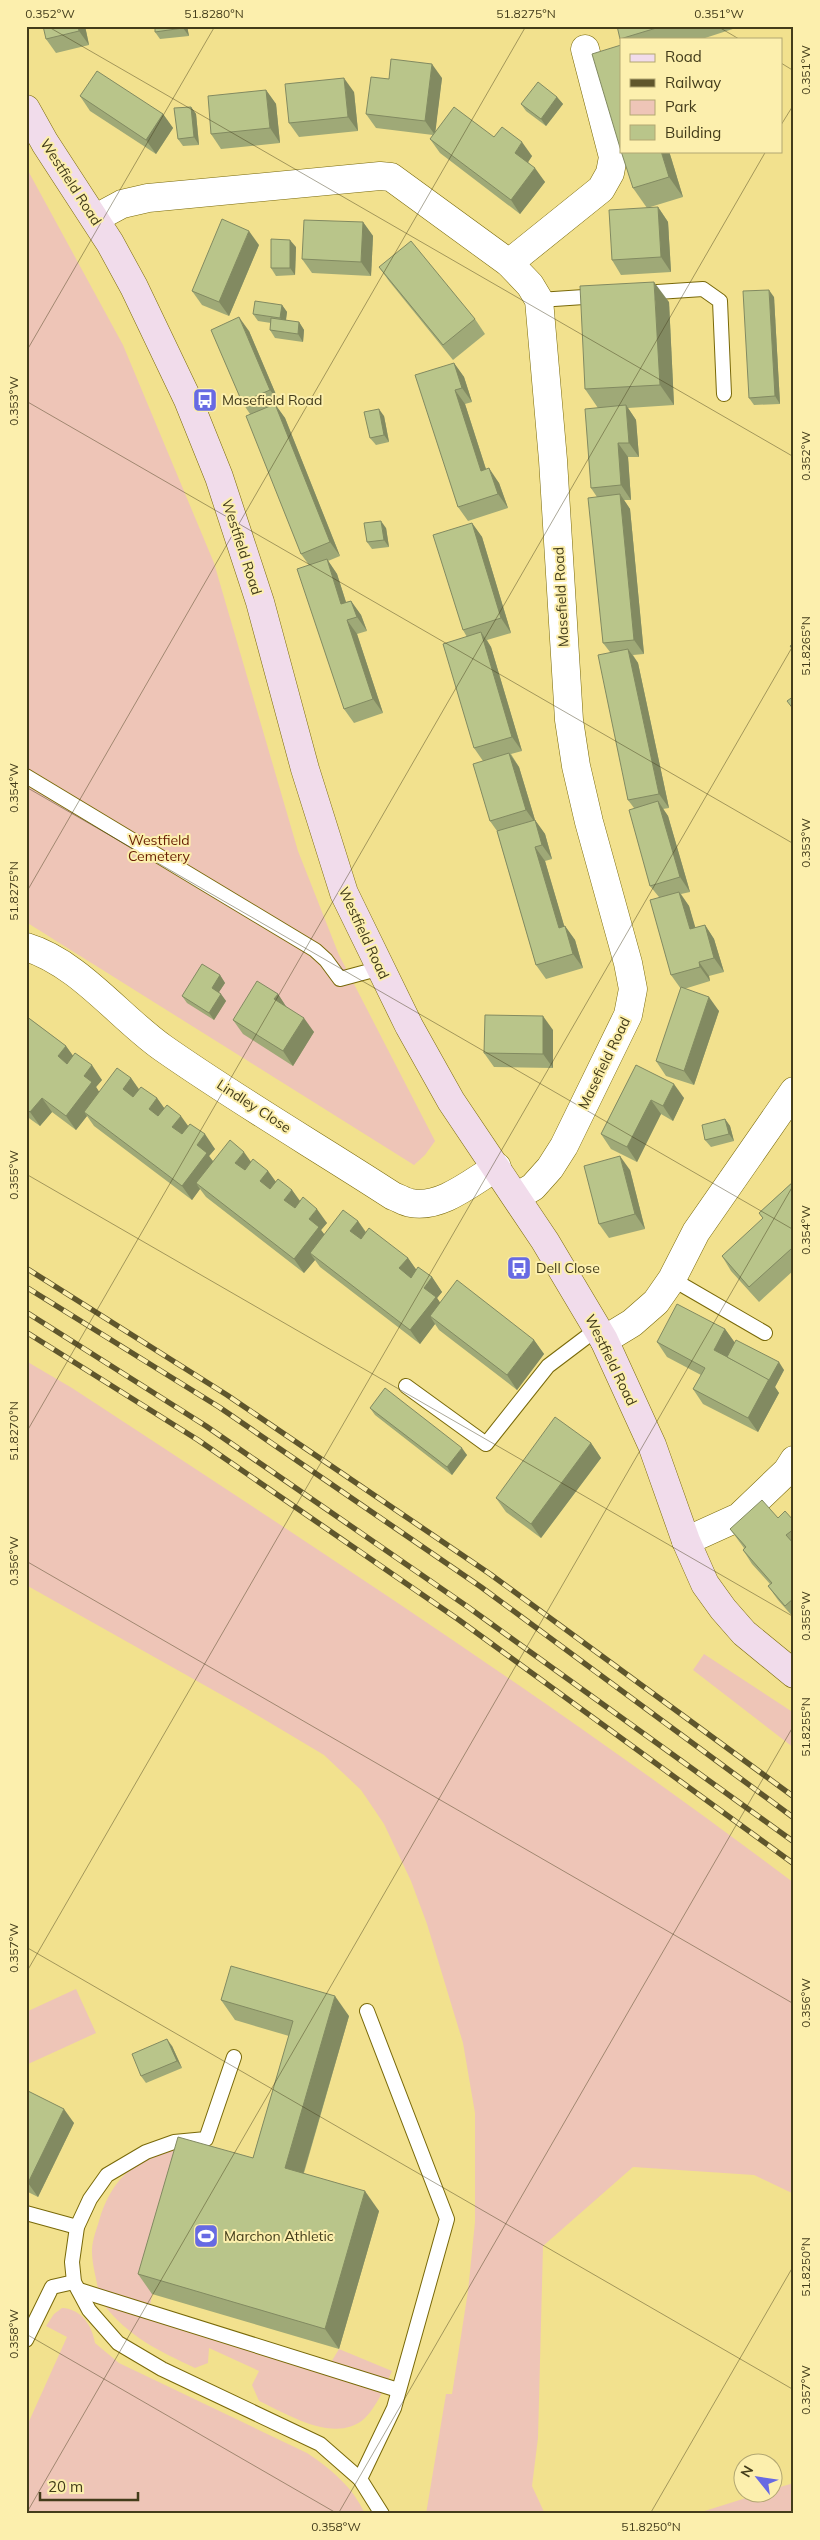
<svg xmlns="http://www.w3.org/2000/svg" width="820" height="2540" viewBox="0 0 820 2540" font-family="Mulish,sans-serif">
  <rect width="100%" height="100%" fill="#f2e18e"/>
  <g fill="#eec5b7">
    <polygon points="26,167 123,345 214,563 298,851 339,955 435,1141 425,1155 414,1165 26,922"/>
    <path d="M26,1361L72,1388C316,1548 561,1707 794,1883V2194L754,2175L633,2167L543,2246L538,2438L532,2486L545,2514H426L446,2394H452L468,2291L475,2222V2113L463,2043L427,1924L411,1881L384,1824L361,1790L324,1755L245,1708L26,1585Z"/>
    <polygon points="704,1654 794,1713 794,1748 693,1670"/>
    <polygon points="76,1989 96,2033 26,2065 26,2012"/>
    <path d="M179,2149L150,2306L98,2289C96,2277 92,2264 92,2251C92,2241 96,2231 99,2221C111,2179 136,2157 179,2149Z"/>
    <path d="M104,2305L324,2374L339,2349L392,2371C385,2387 377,2406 365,2418C336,2445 287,2414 259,2401L252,2385L259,2371L209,2348L208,2363L195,2368C159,2351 129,2337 104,2305Z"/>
    <path d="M62,2308C82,2309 92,2326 95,2343L119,2363L307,2453C331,2469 353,2487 365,2514H26V2428L67,2337L46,2326L54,2314Z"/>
    <polygon points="794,2483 794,2514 695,2514 762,2493 772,2492 773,2489"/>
  </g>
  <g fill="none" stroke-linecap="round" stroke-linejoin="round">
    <defs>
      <g id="lane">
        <polyline points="642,293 703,289 720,301 724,394"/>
        <polyline points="539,300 599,296"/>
        <polyline points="26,776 315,950 326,960 340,979 381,968"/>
        <polyline points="672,1279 765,1333"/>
        <polyline points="406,1386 486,1444 548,1366 597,1329"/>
        <polyline points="234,2057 206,2139 174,2142 146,2152 107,2175 90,2199 77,2227 72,2262 74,2282 89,2310 118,2343 162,2369 320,2444 360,2479 382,2514"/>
        <polyline points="26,2213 77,2227"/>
        <polyline points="79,2290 398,2390"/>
        <polyline points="26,2340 52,2287 74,2282"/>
        <polyline points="360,2479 394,2408 447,2219 367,2011"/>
      </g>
      <g id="street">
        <polyline points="96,218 122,204 148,198 380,176 391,177 509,263 530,285 539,300 553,460 569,720 576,766 589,822 628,963 633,989 628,1015 564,1146 550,1168 533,1187 516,1197"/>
        <polyline points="509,263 601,189 610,173 613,157 585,49"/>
        <path d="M26,947C79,963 119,1017 163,1048C237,1100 316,1146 393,1196C399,1198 405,1202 411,1203C441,1209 473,1181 497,1167"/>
        <polyline points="604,1340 632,1323 656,1302 672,1279 696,1232 794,1091"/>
        <polyline points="686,1541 739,1517 787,1471 794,1460"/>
      </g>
      <polyline id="secondary" points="26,109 45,143 110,243 134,287 188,400 219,477 260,602 305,769 344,893 409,1026 451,1101 545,1241 604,1340 652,1445 686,1541 705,1584 723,1609 744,1633 794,1674"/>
    </defs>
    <use href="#lane" stroke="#796909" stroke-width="16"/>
    <use href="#street" stroke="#796909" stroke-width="29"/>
    <use href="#secondary" stroke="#796909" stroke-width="29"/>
    <use href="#lane" stroke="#fff" stroke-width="14"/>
    <use href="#street" stroke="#fff" stroke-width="28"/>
    <use href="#secondary" stroke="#f1dceb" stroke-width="28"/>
    <defs>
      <g id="rail">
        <polyline points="26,1268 227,1395 490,1574 794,1797"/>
        <polyline points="26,1287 219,1407 481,1587 794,1818"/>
        <polyline points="26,1312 206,1426 468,1607 794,1842"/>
        <polyline points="26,1332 198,1440 459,1620 794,1864"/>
      </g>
    </defs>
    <use href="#rail" stroke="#5f562c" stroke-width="5.5"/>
    <use href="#rail" stroke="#fcefad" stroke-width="4" stroke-dasharray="11" stroke-linecap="butt"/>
  </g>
  <g fill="#9fa977">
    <polygon points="85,26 89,45 56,53 46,39"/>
    <polygon points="155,26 187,26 189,36 160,39 155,32"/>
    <polygon points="617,26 742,26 702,39 621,39 621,40"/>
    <polygon points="442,78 435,131 494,137 532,156 528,162 545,182 520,214 440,153 430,139 433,135 376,128 366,114 389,79"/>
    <polygon points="266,90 276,104 280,143 221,149 211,134"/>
    <polygon points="354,92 358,131 299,137 289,123"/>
    <polygon points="80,96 163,114 173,128 156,154 90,111"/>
    <polygon points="557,97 563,104 546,126 526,111 521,104"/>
    <polygon points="191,107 196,114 199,145 183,146 178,139"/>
    <polygon points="669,151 683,197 647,208 633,188"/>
    <polygon points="658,207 668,222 671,272 621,275 612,260"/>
    <polygon points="363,222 373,236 371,276 312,273 302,259"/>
    <polygon points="259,245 229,316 202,305 192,291"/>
    <polygon points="296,247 295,275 276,276 271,268"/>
    <polygon points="379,267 475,319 485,334 453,360 389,281"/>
    <polygon points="774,297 780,404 754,405 749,398"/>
    <polygon points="669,302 674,405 628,408 636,420 639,457 628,457 631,500 624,500 630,509 644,654 633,655 638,663 669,808 663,809 668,816 690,892 681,894 689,906 695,928 705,925 714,939 724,972 709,976 710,981 684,989 719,1011 694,1085 666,1076 656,1061 681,989 671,975 659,897 650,886 634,808 628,800 610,652 603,643 597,497 591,488 598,408 585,389"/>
    <polygon points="282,305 287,312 286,321 299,322 304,330 303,342 275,338 270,330 271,323 258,321 253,314"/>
    <polygon points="249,331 280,404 276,406 285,418 340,556 328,561 337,574 346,602 351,601 361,615 367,631 357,634 383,713 354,723 344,709 309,565 301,554 250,414 242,402"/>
    <polygon points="454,363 464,377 472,402 465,404 486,469 499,483 508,508 468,521 458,507"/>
    <polygon points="384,416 389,442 376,445 370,438"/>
    <polygon points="472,523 482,537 511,633 487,640 491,647 522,751 511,754 519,767 535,820 545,834 552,859 545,861 564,926 565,926 575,940 583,968 546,979 536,965 497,831 490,821 483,761 474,748 467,637 463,630"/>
    <polygon points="386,528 389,547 372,549 367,542"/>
    <polygon points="220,975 225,983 219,992 226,1001 214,1020 187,1003 182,996"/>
    <polygon points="278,994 287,1008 314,1032 293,1066 243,1034 233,1020"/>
    <polygon points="26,1016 66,1046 73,1056 102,1080 96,1087 99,1092 131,1078 139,1090 157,1098 164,1108 188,1126 215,1149 209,1156 213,1161 251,1162 268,1171 276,1182 292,1190 300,1201 327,1223 321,1230 325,1235 358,1221 366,1232 408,1258 416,1270 432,1277 442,1292 437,1298 440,1303 534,1340 544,1354 517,1390 439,1330 435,1324 420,1344 320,1267 315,1260 304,1273 206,1197 200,1189 192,1200 94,1126 87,1116 76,1130 52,1112 40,1126 26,1116"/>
    <polygon points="553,1030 553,1068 494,1067 484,1053"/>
    <polygon points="636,1065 684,1098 673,1121 661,1114 637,1162 611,1149 601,1134"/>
    <polygon points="725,1119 730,1126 734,1141 711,1147 705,1140"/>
    <polygon points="630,1170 645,1229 609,1238 599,1224"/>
    <polygon points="794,1181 794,1270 759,1302 731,1271 722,1256 763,1219 759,1213"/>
    <polygon points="725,1329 735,1343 784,1370 775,1387 779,1393 758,1432 703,1404 693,1389 701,1375 667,1357 657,1342"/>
    <polygon points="370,1408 467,1455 452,1475 375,1415"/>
    <polygon points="591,1443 601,1458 541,1538 506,1512 496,1498"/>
    <polygon points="778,1518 794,1521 794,1618 778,1600 768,1586 770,1584 752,1564 743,1550 744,1548 730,1529"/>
    <polygon points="221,2000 349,2016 304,2173 379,2211 339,2349 152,2294 138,2274 253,2158 289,2036 235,2020"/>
    <polygon points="172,2046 182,2068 146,2083 141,2076"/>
    <polygon points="26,2090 74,2123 38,2197 26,2191"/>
  </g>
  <g fill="#828a61">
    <polygon points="78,26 85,26 89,45 79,31"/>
    <polygon points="183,26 187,26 189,36 183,28"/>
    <polygon points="432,64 442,78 435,135 425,121"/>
    <polygon points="344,78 354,92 358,131 348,117"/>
    <polygon points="266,90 276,104 280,143 270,128"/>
    <polygon points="557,97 563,104 546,126 541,119"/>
    <polygon points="191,107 196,114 199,145 194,137"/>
    <polygon points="163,114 173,128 156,154 146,140"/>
    <polygon points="522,142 532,156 525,167 515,153"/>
    <polygon points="661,151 669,151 683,197 669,177"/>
    <polygon points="535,168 545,182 520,214 511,200"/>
    <polygon points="658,207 668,222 671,272 661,257"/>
    <polygon points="363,222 373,236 371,276 361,262"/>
    <polygon points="249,231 259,245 229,316 219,302"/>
    <polygon points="290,240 296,247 295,275 290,268"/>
    <polygon points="654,282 669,302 674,405 660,385"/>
    <polygon points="769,290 774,297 780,404 775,396"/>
    <polygon points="282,305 287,312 285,325 280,318"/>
    <polygon points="239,317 249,331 280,404 270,390"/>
    <polygon points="299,322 304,330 303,342 298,334"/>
    <polygon points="454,363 464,377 472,402 462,388"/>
    <polygon points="455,390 465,404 491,485 481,471"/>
    <polygon points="275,404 285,418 340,556 330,542"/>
    <polygon points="626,405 636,420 639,457 629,443"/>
    <polygon points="379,409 384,416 389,442 384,435"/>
    <polygon points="618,443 628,457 631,500 621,485"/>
    <polygon points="489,468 499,483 508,508 498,494"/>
    <polygon points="620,494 630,509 644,654 634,640"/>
    <polygon points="381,521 386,528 389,547 384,540"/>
    <polygon points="472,523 482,537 511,633 501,618"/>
    <polygon points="327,559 337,574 351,618 341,604"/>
    <polygon points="351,601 361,615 367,631 357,617"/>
    <polygon points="347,620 357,634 383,713 373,699"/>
    <polygon points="481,632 491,647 522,751 512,737"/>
    <polygon points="628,649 638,663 669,808 659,794"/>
    <polygon points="509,753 519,767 535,820 545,834 552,859 542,845 536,824 526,810"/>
    <polygon points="658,801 668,816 690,892 680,877"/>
    <polygon points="535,847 545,861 569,942 559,928"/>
    <polygon points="679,892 689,906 700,943 690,929"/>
    <polygon points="705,925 714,939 724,972 714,958"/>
    <polygon points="565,926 575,940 583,968 573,954"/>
    <polygon points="699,962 709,976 710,981 700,967"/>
    <polygon points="220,975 225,983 217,995 212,988"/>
    <polygon points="221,994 226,1001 214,1020 209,1013"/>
    <polygon points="278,994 287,1008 274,999"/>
    <polygon points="709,997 719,1011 694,1085 684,1071"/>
    <polygon points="543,1016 553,1030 553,1068 543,1054"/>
    <polygon points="304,1018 314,1032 293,1066 283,1051"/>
    <polygon points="66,1046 76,1060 68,1070 58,1056"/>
    <polygon points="92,1065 102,1080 96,1087 102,1096 84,1112 87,1116 76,1130 66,1116 84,1076"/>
    <polygon points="131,1078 141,1092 133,1103 123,1089"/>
    <polygon points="674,1084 684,1098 673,1121 663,1106"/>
    <polygon points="42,1098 52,1112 40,1126 30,1112"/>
    <polygon points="157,1098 167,1112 159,1123 149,1109"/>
    <polygon points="651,1100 661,1114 637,1162 627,1147"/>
    <polygon points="181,1116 191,1130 182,1141 172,1127"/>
    <polygon points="725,1119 730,1126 734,1141 729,1134"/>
    <polygon points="205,1134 215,1149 209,1156 217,1167 196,1183 200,1189 192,1200 182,1186 197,1145"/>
    <polygon points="244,1152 254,1166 245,1177 235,1163"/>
    <polygon points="620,1156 630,1170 645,1229 635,1214"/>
    <polygon points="268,1171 278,1185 270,1196 260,1181"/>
    <polygon points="292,1190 302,1204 294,1214 284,1200"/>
    <polygon points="317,1209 327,1223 321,1230 329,1241 310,1253 315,1260 304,1273 294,1259 309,1219"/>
    <polygon points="358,1221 368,1236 360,1245 350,1231"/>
    <polygon points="408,1258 418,1272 409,1283 399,1268"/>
    <polygon points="432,1277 442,1292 437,1298 446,1311 430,1316 435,1324 420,1344 410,1330 424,1288"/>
    <polygon points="725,1329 735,1343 724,1364 714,1350"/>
    <polygon points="534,1340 544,1354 517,1390 507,1375"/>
    <polygon points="779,1362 784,1370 775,1387 779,1393 758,1432 748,1418 769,1379"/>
    <polygon points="591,1443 601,1458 541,1538 531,1524"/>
    <polygon points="462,1448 467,1455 452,1475 447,1467"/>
    <polygon points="335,1996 349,2016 299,2188 285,2168"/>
    <polygon points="167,2039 172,2046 182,2068 177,2061"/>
    <polygon points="64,2109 74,2123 38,2197 28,2183"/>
    <polygon points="365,2191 379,2211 339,2349 325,2329"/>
  </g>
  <g fill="#b9c58a" stroke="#828a61">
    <polygon points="43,26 78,26 79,31 46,39"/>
    <polygon points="155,26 183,26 183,28 155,32"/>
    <polygon points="617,26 663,26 620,39"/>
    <polygon points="621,45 621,151 592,54"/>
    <polygon points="391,59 432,64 425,121 366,114 371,77 389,79"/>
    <polygon points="97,71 163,114 146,140 80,96"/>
    <polygon points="344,78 348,117 289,123 285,84"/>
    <polygon points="538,82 557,97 541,119 521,104"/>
    <polygon points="266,90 270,128 211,134 208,96"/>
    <polygon points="191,107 194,137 178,139 174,108"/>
    <polygon points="454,107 494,137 502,127 522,142 515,153 535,168 511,200 430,139"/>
    <polygon points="621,151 661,151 669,177 633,188"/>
    <polygon points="658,207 661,257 612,260 609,210"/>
    <polygon points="222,219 249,231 219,302 192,291"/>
    <polygon points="304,220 363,222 361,262 302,259"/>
    <polygon points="271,239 290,240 290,268 271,268"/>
    <polygon points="411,241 475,319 443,345 379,267"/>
    <polygon points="654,282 660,385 585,389 580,286"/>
    <polygon points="769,290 775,396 749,398 743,291"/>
    <polygon points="255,301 282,305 280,318 253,314"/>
    <polygon points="239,317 270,390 242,402 211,330"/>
    <polygon points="271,318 299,322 298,334 270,330"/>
    <polygon points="454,363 462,388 455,390 481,471 489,468 498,494 458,507 415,375"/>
    <polygon points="275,404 330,542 301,554 246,416"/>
    <polygon points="626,405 629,443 618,443 621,485 591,488 585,409"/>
    <polygon points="379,409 384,435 370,438 364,412"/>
    <polygon points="620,494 634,640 603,643 588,498"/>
    <polygon points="381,521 384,540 367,542 364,523"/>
    <polygon points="472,523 501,618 463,630 433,535"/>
    <polygon points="327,559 341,604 351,601 357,617 347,620 373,699 344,709 297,569"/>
    <polygon points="481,632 512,737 474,748 443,644"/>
    <polygon points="794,643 794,651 790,646"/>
    <polygon points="628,649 659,794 628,800 598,655"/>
    <polygon points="794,696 794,710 787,701"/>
    <polygon points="509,753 526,810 490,821 473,764"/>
    <polygon points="658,801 680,877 650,886 629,810"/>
    <polygon points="535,820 542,845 535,847 559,928 565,926 573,954 536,965 497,831"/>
    <polygon points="679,892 690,929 705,925 714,958 699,962 700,967 671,975 650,900"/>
    <polygon points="202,964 220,975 212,988 221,994 209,1013 182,996"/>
    <polygon points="257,981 278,994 274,999 304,1018 283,1051 233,1020"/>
    <polygon points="681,987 709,997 684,1071 656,1061"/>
    <polygon points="485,1015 543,1016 543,1054 484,1053"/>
    <polygon points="26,1016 66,1046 58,1056 67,1064 75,1053 92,1065 84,1076 92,1082 66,1116 42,1098 30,1112 26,1109"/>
    <polygon points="636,1065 674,1084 663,1106 651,1100 627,1147 601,1134"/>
    <polygon points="117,1068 131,1078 123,1089 133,1097 141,1087 157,1098 149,1109 158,1116 167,1105 181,1116 172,1127 182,1134 190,1124 205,1134 197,1145 207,1153 182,1186 84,1112"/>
    <polygon points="725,1119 729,1134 705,1140 702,1125"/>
    <polygon points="230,1140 244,1152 235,1163 245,1170 253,1159 268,1171 260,1181 270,1189 278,1179 292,1190 284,1200 295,1208 303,1197 317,1209 309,1219 319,1227 294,1259 196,1183"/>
    <polygon points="620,1156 635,1214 599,1224 584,1166"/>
    <polygon points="794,1181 794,1252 791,1249 749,1287 722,1256 763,1218 759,1213"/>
    <polygon points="343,1210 358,1221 350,1231 361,1239 369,1228 408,1258 399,1268 411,1278 418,1267 432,1277 424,1288 436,1297 410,1330 310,1253"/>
    <polygon points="457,1280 534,1340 507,1375 430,1316"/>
    <polygon points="677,1304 725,1329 714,1350 769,1379 748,1418 693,1389 705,1368 657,1342"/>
    <polygon points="736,1340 779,1362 769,1380 727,1357"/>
    <polygon points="385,1388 462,1448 447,1467 370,1408"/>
    <polygon points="555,1417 591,1443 531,1524 496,1498"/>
    <polygon points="762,1500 778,1518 785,1511 794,1521 794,1529 786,1535 794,1544 794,1598 785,1606 768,1586 772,1583 743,1550 746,1547 730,1529"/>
    <polygon points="231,1966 335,1996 285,2168 365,2191 325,2329 138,2274 178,2137 253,2158 293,2021 221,2000"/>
    <polygon points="167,2039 177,2061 141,2076 132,2054"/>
    <polygon points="26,2090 64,2109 28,2183 26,2182"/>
  </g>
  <path fill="none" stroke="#433c1a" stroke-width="1" stroke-opacity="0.45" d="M47,26L794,457M717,26L739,39M781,63L794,71M781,125L794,104M26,352L215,26M26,401L794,844M26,787L794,1230M26,893L526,26M26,1174L794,1617M26,1433L766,151M26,1561L794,2004M26,1947L794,2390M26,1973L794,644M26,2334L338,2514M26,2514L794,1184M338,2514L794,1725M650,2514L794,2265"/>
  <defs>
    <symbol id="bus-square" viewBox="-11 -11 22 22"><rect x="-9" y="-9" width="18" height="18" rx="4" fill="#676ae3" stroke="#fcefad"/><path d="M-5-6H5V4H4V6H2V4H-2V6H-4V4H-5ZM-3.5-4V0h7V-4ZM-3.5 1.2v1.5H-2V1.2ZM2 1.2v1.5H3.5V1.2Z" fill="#fff"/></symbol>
    <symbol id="stadium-square" viewBox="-11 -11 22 22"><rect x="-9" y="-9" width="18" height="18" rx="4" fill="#676ae3" stroke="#fcefad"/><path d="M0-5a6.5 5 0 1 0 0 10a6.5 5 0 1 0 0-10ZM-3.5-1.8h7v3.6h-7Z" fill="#fff"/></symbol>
  </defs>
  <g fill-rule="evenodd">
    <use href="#bus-square" x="191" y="386" width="28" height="28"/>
    <use href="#bus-square" x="505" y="1254" width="28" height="28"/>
    <use href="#stadium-square" x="192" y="2222" width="28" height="28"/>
  </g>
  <g text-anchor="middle" stroke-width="4" stroke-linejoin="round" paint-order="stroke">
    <g font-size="14" fill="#433c1a" stroke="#fcefad">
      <text transform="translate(71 182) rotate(57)" y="5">Westfield Road</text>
      <text transform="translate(242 547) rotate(72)" y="5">Westfield Road</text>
      <text transform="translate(561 597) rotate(-93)" y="5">Masefield Road</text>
      <text transform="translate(364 933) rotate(65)" y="5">Westfield Road</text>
      <text transform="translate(604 1063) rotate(-64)" y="5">Masefield Road</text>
      <text transform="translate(254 1106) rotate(33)" y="5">Lindley Close</text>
      <text transform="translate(611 1360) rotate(64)" y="5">Westfield Road</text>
    </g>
    <g font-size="14" fill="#433c1a" stroke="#fcefad" text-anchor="start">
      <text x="222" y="405">Masefield Road</text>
      <text x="536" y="1273">Dell Close</text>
      <text x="224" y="2241">Marchon Athletic</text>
    </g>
    <g font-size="14" fill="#671e03" stroke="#fcefad">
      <text x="159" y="845">Westfield<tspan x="159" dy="16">Cemetery</tspan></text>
    </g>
  </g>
  <rect width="820" height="2540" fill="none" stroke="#fcefad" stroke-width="55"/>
  <rect x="620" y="38" width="162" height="115" fill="#fcefad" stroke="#b2a772"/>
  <rect x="630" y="54" width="25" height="8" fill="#f1dceb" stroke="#b2a772"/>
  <text x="665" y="62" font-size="15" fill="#433c1a">Road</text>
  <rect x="630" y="79" width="25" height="8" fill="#5f562c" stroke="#b2a772"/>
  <text x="665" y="88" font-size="15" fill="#433c1a">Railway</text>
  <rect x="630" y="100" width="25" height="15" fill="#eec5b7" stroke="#b2a772"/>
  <text x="665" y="112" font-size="15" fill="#433c1a">Park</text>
  <rect x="630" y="125" width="25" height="15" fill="#b9c58a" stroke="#b2a772"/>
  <text x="665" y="138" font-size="15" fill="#433c1a">Building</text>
  <g transform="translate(758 2478) rotate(300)"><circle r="24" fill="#fcefad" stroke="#b2a772"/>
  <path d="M0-4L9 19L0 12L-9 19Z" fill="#676ae3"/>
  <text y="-8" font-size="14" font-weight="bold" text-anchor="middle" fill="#433c1a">N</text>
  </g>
  <path d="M40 2492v8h98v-8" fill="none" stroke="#433c1a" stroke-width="2.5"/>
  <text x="48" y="2492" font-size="15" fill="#433c1a" stroke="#fcefad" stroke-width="4" paint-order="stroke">20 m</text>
  <rect x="28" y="28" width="764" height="2484" fill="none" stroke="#433c1a" stroke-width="2"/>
  <g font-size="12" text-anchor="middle" fill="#433c1a">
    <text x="50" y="18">0.352°W</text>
    <text x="214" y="18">51.8280°N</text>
    <text x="526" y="18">51.8275°N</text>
    <text x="719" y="18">0.351°W</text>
    <text transform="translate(806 70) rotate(-90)" y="4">0.351°W</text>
    <text transform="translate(14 401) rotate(-90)" y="4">0.353°W</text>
    <text transform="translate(806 456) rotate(-90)" y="4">0.352°W</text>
    <text transform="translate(806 646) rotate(-90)" y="4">51.8265°N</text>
    <text transform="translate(14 788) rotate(-90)" y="4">0.354°W</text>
    <text transform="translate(806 843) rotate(-90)" y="4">0.353°W</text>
    <text transform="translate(14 891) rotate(-90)" y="4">51.8275°N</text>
    <text transform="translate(14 1175) rotate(-90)" y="4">0.355°W</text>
    <text transform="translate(806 1230) rotate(-90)" y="4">0.354°W</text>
    <text transform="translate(14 1431) rotate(-90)" y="4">51.8270°N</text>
    <text transform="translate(14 1561) rotate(-90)" y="4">0.356°W</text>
    <text transform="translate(806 1616) rotate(-90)" y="4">0.355°W</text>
    <text transform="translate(806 1727) rotate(-90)" y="4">51.8255°N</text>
    <text transform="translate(14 1948) rotate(-90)" y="4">0.357°W</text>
    <text transform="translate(806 2003) rotate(-90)" y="4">0.356°W</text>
    <text transform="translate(806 2267) rotate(-90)" y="4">51.8250°N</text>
    <text transform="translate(14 2334) rotate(-90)" y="4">0.358°W</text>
    <text transform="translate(806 2390) rotate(-90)" y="4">0.357°W</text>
    <text x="336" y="2531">0.358°W</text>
    <text x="651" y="2531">51.8250°N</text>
  </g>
</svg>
